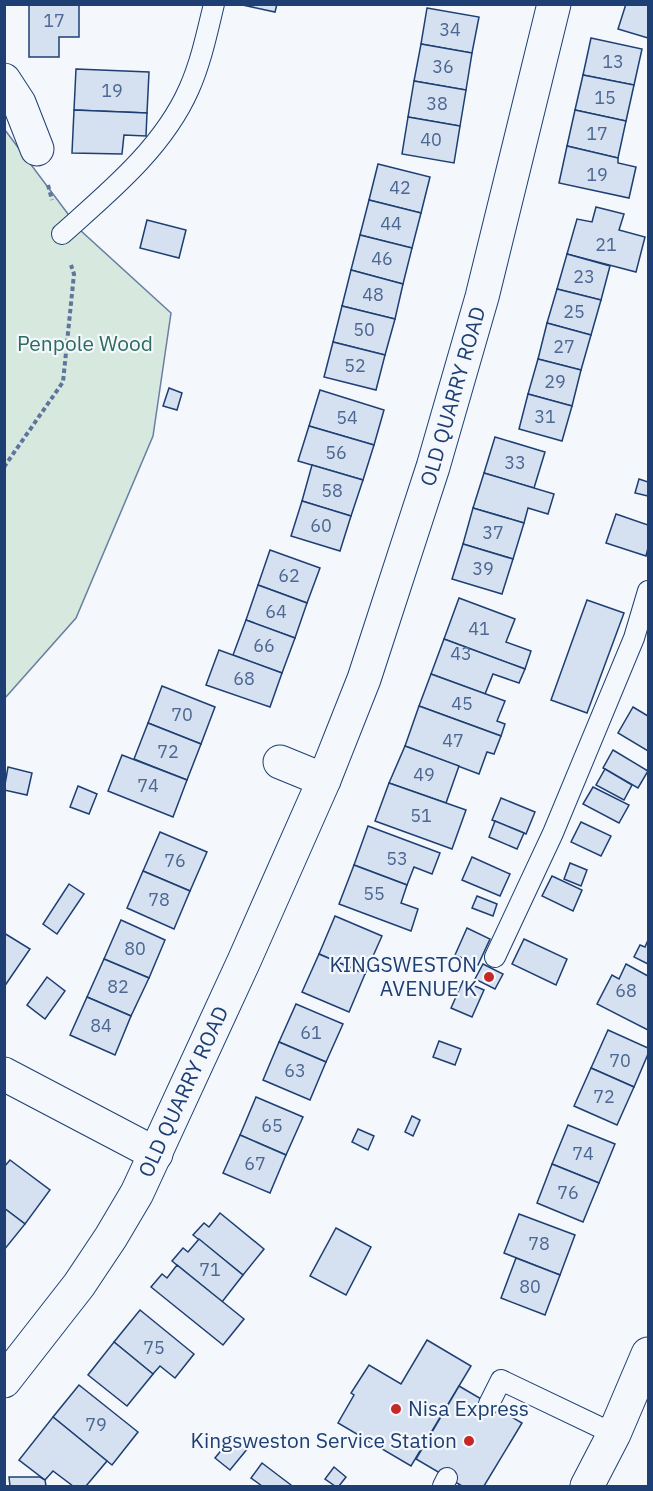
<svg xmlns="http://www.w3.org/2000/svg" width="653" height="1491" viewBox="0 0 653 1491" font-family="'IBM Plex Sans',sans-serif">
  <rect width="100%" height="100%" fill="#f4f7fb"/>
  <polygon fill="#d7e8df" stroke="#687fa3" stroke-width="1.5" points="5,130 80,230 171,313 153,436 76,618 5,698"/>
  <g fill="#d5e0f0" stroke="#1d3f73" stroke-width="1.5">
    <polygon points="29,4 79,4 79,37 59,37 59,57 29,57"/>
    <polygon points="238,4 277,4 275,12"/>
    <polygon points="626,4 648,4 648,38 618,29"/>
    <polygon points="427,8 479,17 472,53 421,44"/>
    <polygon points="591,38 642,49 634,85 583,75"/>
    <polygon points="421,44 472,53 466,90 414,81"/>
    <polygon points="76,69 149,72 147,113 74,110"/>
    <polygon points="583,75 634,85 626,121 575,110"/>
    <polygon points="414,81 466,90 460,126 408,117"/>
    <polygon points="74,110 147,113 146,136 124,135 122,154 72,153"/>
    <polygon points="575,110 626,121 618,158 567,146"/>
    <polygon points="408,117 460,126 454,163 402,154"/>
    <polygon points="567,146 618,158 618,163 636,167 629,198 559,183"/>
    <polygon points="378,164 430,177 421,213 369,200"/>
    <polygon points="369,200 421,213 412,248 360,235"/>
    <polygon points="596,207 624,214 619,230 645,237 636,272 567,254 577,219 592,222"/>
    <polygon points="147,220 186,230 179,258 140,248"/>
    <polygon points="360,235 412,248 403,284 351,270"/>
    <polygon points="567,254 610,266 601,300 557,289"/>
    <polygon points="351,270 403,284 395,319 342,306"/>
    <polygon points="557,289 601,300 591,335 547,323"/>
    <polygon points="342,306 395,319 385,355 333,342"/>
    <polygon points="547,323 591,335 581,370 538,359"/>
    <polygon points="333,342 385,355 376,390 324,377"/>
    <polygon points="538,359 581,370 572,406 528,394"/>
    <polygon points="169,388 182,393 177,410 163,406"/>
    <polygon points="320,390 384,410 374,445 309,426"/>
    <polygon points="528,394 572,406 562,441 519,429"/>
    <polygon points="309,426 374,445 363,480 298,461"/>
    <polygon points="495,437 545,452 534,488 484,473"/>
    <polygon points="312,465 363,480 351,516 302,501"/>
    <polygon points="484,473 554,494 548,514 528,508 524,523 473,508"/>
    <polygon points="639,479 648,482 648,496 635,493"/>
    <polygon points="302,501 351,516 340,551 291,536"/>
    <polygon points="473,508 524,523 513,559 463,544"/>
    <polygon points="616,514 648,525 648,548 646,556 606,543"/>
    <polygon points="463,544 513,559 502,594 452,579"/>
    <polygon points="270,550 320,568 307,603 258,585"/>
    <polygon points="258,585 307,603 295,638 246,620"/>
    <polygon points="459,598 515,619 506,642 531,651 525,669 444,639"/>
    <polygon points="587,600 624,613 587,713 551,700"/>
    <polygon points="246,620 295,638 282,673 233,655"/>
    <polygon points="444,639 525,669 519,683 493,674 485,694 431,674"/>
    <polygon points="219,650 282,673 270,707 206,685"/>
    <polygon points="431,674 505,701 497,721 505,724 501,736 419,706"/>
    <polygon points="162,686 215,707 201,744 148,723"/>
    <polygon points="419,706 501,736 494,754 487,752 479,774 405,746"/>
    <polygon points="633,707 648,716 648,751 618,733"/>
    <polygon points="148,723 201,744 187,780 134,759"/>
    <polygon points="405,746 459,766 446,803 389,783"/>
    <polygon points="613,750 648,771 638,788 603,768"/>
    <polygon points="122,755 187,780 173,817 108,791"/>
    <polygon points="8,767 32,773 27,795 4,790"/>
    <polygon points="605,769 632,785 624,800 596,785"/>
    <polygon points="389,783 466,810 452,849 375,821"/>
    <polygon points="78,786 97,794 89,814 70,807"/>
    <polygon points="593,787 629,805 619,823 583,804"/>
    <polygon points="501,798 535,812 526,834 492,820"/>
    <polygon points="495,821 524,833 517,849 489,837"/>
    <polygon points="581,822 611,836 601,856 571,842"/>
    <polygon points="368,826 440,853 432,874 414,867 407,885 354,865"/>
    <polygon points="160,832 207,852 190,891 143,871"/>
    <polygon points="472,857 510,874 500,896 462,880"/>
    <polygon points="570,863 587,870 581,886 564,879"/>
    <polygon points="354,865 407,885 401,903 418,909 411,931 339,904"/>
    <polygon points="143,871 190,891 174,929 127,908"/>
    <polygon points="552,876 582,890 573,911 542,896"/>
    <polygon points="69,884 84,894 57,934 43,924"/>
    <polygon points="477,896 497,904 493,916 472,908"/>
    <polygon points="335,916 382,936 365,974 319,954"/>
    <polygon points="121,920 165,940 149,978 104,959"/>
    <polygon points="467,928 490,939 478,965 455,955"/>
    <polygon points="4,933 30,949 4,987"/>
    <polygon points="524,939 567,959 556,985 512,964"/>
    <polygon points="648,940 648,964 634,957 640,945 645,947"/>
    <polygon points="319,954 365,974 349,1012 302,992"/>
    <polygon points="104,959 149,978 131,1016 87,997"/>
    <polygon points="483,964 503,974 495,989 475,979"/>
    <polygon points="626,964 648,976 648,1030 597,1004 612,975 619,979"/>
    <polygon points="47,977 65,991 45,1019 27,1005"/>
    <polygon points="463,981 484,990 472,1017 451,1008"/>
    <polygon points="87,997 131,1016 115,1055 70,1035"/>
    <polygon points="296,1004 343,1024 326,1062 279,1042"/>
    <polygon points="608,1030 648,1048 648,1054 634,1087 591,1068"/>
    <polygon points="439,1041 461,1049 455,1065 433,1057"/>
    <polygon points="279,1042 326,1062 310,1100 263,1080"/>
    <polygon points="591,1068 634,1087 617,1125 574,1106"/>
    <polygon points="256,1097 303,1117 286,1155 240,1135"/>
    <polygon points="412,1116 420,1120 413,1136 405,1132"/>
    <polygon points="568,1125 615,1144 599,1183 552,1164"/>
    <polygon points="358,1129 374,1136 368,1150 352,1142"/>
    <polygon points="240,1135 286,1155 270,1193 223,1173"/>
    <polygon points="10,1160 50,1190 25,1224 4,1208 4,1167"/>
    <polygon points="552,1164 599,1183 583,1222 537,1203"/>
    <polygon points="4,1208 25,1224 4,1250"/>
    <polygon points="220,1213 264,1249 243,1275 193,1235 204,1223 209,1227"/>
    <polygon points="519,1214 575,1235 560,1275 504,1253"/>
    <polygon points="336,1228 371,1247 346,1295 310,1276"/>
    <polygon points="199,1239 243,1275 222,1302 172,1261 183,1248 188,1252"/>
    <polygon points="516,1258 560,1275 545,1315 501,1298"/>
    <polygon points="177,1265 244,1319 223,1345 151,1287 162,1274 167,1278"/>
    <polygon points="140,1310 194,1354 175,1378 160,1366 153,1374 114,1342"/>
    <polygon points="427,1340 471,1366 411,1466 338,1423 354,1395 351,1393 369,1365 401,1384"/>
    <polygon points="114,1342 153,1374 127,1406 88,1375"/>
    <polygon points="79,1385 138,1432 112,1465 53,1417"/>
    <polygon points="459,1386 522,1423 484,1486 462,1486 416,1459"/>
    <polygon points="53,1417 107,1461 86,1486 73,1486 53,1471 45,1480 19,1460"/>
    <polygon points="233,1436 248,1448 230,1470 215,1458"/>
    <polygon points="262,1463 291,1485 290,1486 262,1486 251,1478"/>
    <polygon points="334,1467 346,1477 339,1486 335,1486 325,1479"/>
    <polygon points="9,1477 40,1477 45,1480 46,1486 10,1486"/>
  </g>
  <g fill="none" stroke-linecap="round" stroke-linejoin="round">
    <defs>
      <g id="lane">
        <path d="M62,234C109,192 163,148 189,89C201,62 207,33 214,4"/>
        <polyline points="495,957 553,833 634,638 648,591"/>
        <polyline points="489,1404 501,1380 614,1434"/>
        <polyline points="443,1486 447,1478"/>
      </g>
      <g id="street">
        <polyline points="4,80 19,103 37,149"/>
        <polyline points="280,762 324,780"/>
        <polyline points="4,1074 156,1154"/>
        <path id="s1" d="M4,1381L79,1285L111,1237L137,1193L244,961L324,780L364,679L433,467L482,297L554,4"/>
      </g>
      <polyline id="secondary" points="587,1486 614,1434 648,1354"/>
    </defs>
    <use href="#lane" stroke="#1d3f73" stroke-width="22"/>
    <use href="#street" stroke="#1d3f73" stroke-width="35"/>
    <use href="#secondary" stroke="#1d3f73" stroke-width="35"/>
    <g stroke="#5e769c" stroke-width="4" stroke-dasharray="4.5 3" stroke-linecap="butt">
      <polyline points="48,185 52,200"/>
      <polyline points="4,467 63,382 74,274 71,265"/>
    </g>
    <use href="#lane" stroke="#f4f7fb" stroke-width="20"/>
    <use href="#street" stroke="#f4f7fb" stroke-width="33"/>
    <use href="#secondary" stroke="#f4f7fb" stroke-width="33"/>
  </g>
  <g fill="#c62828" stroke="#f4f7fb" stroke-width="2">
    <circle cx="489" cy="977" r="6"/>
    <circle cx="396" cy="1409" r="6"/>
    <circle cx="469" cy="1441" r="6"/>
  </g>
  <g text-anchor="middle" stroke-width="4.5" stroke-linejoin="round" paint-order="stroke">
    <g font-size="18" fill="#4b6792">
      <text x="54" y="27">17</text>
      <text x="450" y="36">34</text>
      <text x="613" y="68">13</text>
      <text x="443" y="73">36</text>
      <text x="112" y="97">19</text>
      <text x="605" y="104">15</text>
      <text x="437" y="110">38</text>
      <text x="597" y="140">17</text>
      <text x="431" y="146">40</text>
      <text x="597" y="181">19</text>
      <text x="400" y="194">42</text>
      <text x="391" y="230">44</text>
      <text x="606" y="251">21</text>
      <text x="382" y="265">46</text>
      <text x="584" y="283">23</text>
      <text x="373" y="301">48</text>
      <text x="574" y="318">25</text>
      <text x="364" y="336">50</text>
      <text x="564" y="353">27</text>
      <text x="355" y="372">52</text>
      <text x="555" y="388">29</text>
      <text x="545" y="423">31</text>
      <text x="347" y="424">54</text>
      <text x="336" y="459">56</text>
      <text x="515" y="469">33</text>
      <text x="332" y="497">58</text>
      <text x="321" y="532">60</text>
      <text x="493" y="539">37</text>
      <text x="483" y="575">39</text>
      <text x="289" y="582">62</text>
      <text x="276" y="618">64</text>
      <text x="479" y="635">41</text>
      <text x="264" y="652">66</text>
      <text x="461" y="660">43</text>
      <text x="244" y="685">68</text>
      <text x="462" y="710">45</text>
      <text x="182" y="721">70</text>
      <text x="453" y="747">47</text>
      <text x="168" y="758">72</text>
      <text x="424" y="781">49</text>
      <text x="148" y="792">74</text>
      <text x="421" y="822">51</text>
      <text x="397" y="865">53</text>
      <text x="175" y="867">76</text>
      <text x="374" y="900">55</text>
      <text x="159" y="906">78</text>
      <text x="135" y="955">80</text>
      <text x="118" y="993">82</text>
      <text x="626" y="997">68</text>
      <text x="101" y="1032">84</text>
      <text x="311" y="1039">61</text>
      <text x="620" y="1067">70</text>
      <text x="295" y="1077">63</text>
      <text x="604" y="1103">72</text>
      <text x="272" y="1132">65</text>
      <text x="583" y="1160">74</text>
      <text x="255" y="1170">67</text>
      <text x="568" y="1199">76</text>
      <text x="539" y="1250">78</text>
      <text x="210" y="1276">71</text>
      <text x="530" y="1293">80</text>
      <text x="154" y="1354">75</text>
      <text x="96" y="1431">79</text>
    </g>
    <g font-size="21" fill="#2c6c60" stroke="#f4f7fb">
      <text x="85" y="351">Penpole Wood</text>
    </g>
    <g font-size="21" fill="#1d3f73" stroke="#f4f7fb">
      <text dy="7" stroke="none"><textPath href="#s1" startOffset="1089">OLD QUARRY ROAD</textPath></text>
      <text dy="7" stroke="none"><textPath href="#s1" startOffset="342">OLD QUARRY ROAD</textPath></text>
    </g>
    <g font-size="21" fill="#1d3f73" stroke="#f4f7fb" text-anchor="end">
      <text x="477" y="972">KINGSWESTON<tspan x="477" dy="24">AVENUE K</tspan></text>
      <text x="408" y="1416" text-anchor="start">Nisa Express</text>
      <text x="457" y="1448">Kingsweston Service Station</text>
    </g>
  </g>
  <rect width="653" height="1491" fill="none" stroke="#1d3f73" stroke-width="12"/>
</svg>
